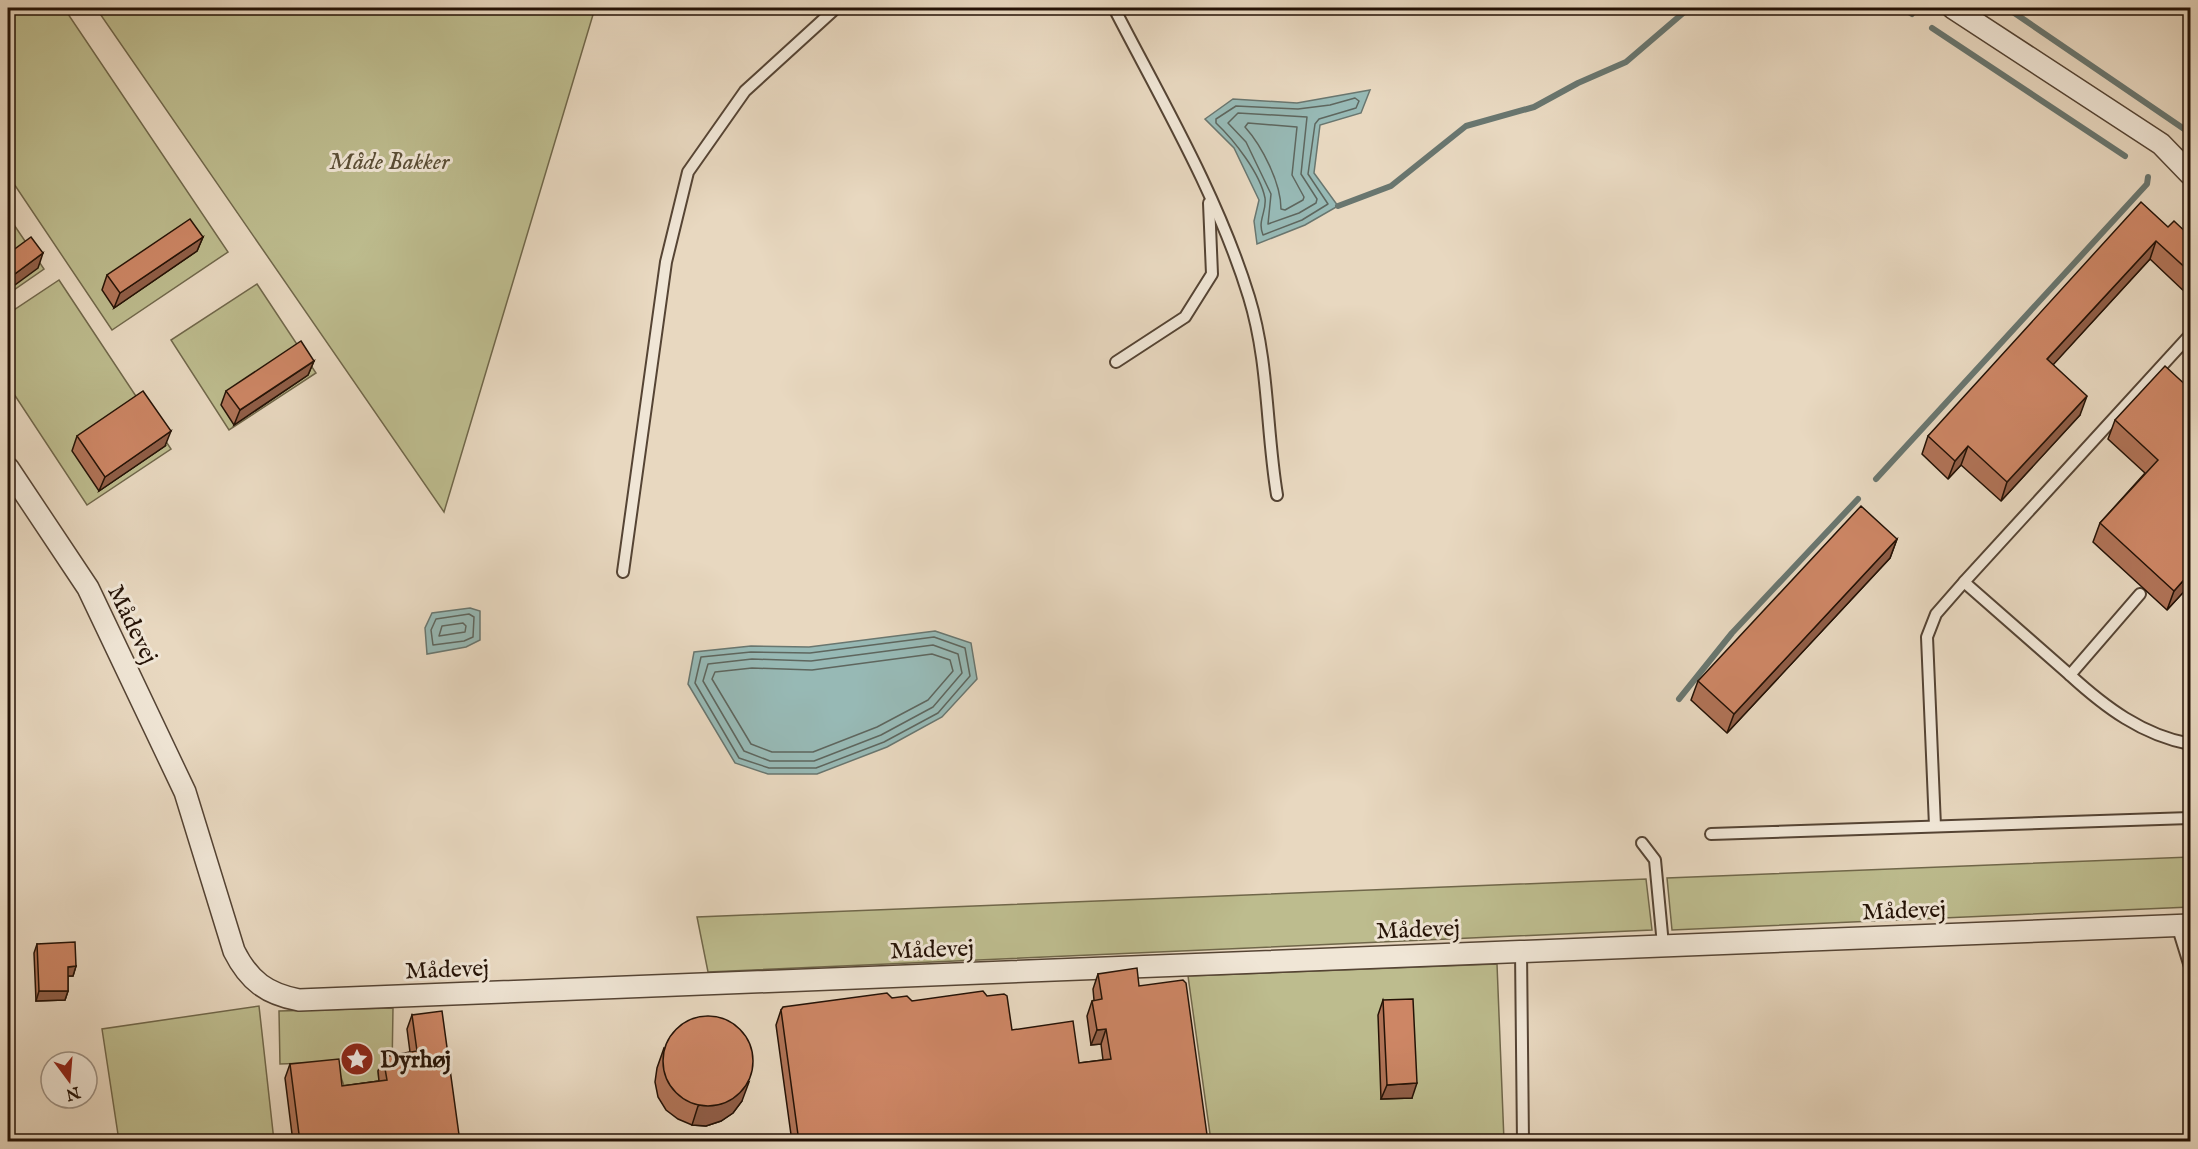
<svg xmlns="http://www.w3.org/2000/svg" width="2198" height="1149" viewBox="0 0 2198 1149" font-family="'IM FELL English',serif">
  <rect width="100%" height="100%" fill="#e8d8c0"/>
  <filter id="stains"><feTurbulence type="fractalNoise" baseFrequency=".00333" numOctaves="4"/><feColorMatrix values="0 0 0 0 .2 0 0 0 0 .09 0 0 0 0 .02 0 0 0 .5 -.17"/></filter>
  <radialGradient id="worn" r=".72"><stop offset=".6" stop-color="#630" stop-opacity="0"/><stop offset="1" stop-color="#630" stop-opacity=".3"/></radialGradient>
  <g fill="#bdbc8e" stroke="#70674a" stroke-width="1.5">
    <polygon points="8,8 64,8 228,252 112,330 8,175"/>
    <polygon points="96,8 595,8 444,512"/>
    <polygon points="8,216 44,269 8,294"/>
    <polygon points="59,280 171,449 87,505 8,385 8,314"/>
    <polygon points="257,284 316,373 229,430 171,340"/>
    <polygon points="2190,857 2190,907 1672,930 1667,878"/>
    <polygon points="1646,879 1652,930 708,972 697,917"/>
    <polygon points="1497,964 1504,1141 1211,1141 1188,976"/>
    <polygon points="259,1006 274,1141 119,1141 102,1029"/>
    <polygon points="393,1008 392,1070 378,1071 379,1081 344,1086 336,1062 280,1064 279,1011"/>
  </g>
  <g fill="#97b9b5" stroke="#69766f" stroke-width="1.5">
    <polygon points="1370,90 1361,113 1320,125 1314,173 1338,206 1305,225 1257,244 1254,221 1259,200 1234,148 1205,119 1233,99 1297,103"/>
    <polygon points="470,608 480,611 480,640 466,647 427,654 425,628 432,613"/>
    <polygon points="935,631 971,643 977,679 942,717 887,747 817,774 768,774 735,763 688,684 694,652 751,646 809,647"/>
  </g>
  <g fill="none" stroke-linecap="round" stroke-linejoin="round">
    <g stroke="#5e665e" stroke-width="1.5">
      <path d="M1355,98L1359,101L1356,108L1319,119L1315,124L1308,174L1328,204L1302,220L1263,235C1257,221 1267,211 1265,198C1260,173 1234,140 1216,123V119L1236,106L1298,109L1330,105Z"/>
      <polygon points="1238,113 1307,117 1301,174 1317,199 1316,203 1299,213 1268,224 1271,194 1246,142 1228,123"/>
      <path d="M1248,123L1297,127L1292,175L1304,197L1303,200L1285,210L1281,209C1281,183 1262,146 1245,127Z"/>
      <polygon points="469,614 474,617 473,637 464,641 433,645 431,630 436,619"/>
      <polygon points="463,623 466,626 465,632 439,636 442,626"/>
      <polygon points="934,637 965,648 970,676 938,713 884,742 816,768 769,768 739,758 695,683 701,657 751,652 810,653"/>
      <polygon points="933,645 958,654 962,673 933,707 881,735 814,761 770,761 744,751 703,681 708,664 752,659 811,661"/>
      <polygon points="932,654 950,660 953,671 928,700 877,727 813,752 772,752 751,744 712,679 715,672 752,668 812,670"/>
    </g>
    <g stroke="#69766f" stroke-width="6">
      <polyline points="1902,8 1912,14"/>
      <polyline points="2007,8 2190,133"/>
      <polyline points="1932,28 2125,156"/>
      <polyline points="1338,206 1391,186 1466,126 1534,107 1578,83 1626,62 1689,8"/>
      <polyline points="1876,479 2147,184 2148,177"/>
      <polyline points="1679,699 1732,633 1858,499"/>
    </g>
    <defs>
      <g id="lane">
        <path d="M1114,8C1162,101 1218,196 1249,297C1269,362 1266,429 1277,495"/>
        <polyline points="1116,362 1185,317 1212,274 1209,203"/>
        <polyline points="623,572 666,262 688,172 745,91 836,8"/>
        <polyline points="2140,594 2070,675 1964,582 2190,335"/>
        <path d="M2070,675C2105,707 2142,735 2190,744"/>
        <polyline points="1935,826 1927,637 1936,614 1964,582"/>
        <polyline points="1711,834 2190,818"/>
        <polyline points="1642,843 1655,860 1663,945"/>
        <polyline points="2177,925 2190,967"/>
        <polyline points="1521,951 1523,1142"/>
      </g>
      <g id="street">
        <polyline points="1953,8 2161,144 2190,174"/>
        <path d="M8,468L88,588L185,792L234,951C249,981 267,994 299,1000L2190,925"/>
      </g>
    </defs>
    <use href="#lane" stroke="#554434" stroke-width="14"/>
    <use href="#street" stroke="#554434" stroke-width="24"/>
    <use href="#lane" stroke="#f0e6d6" stroke-width="10"/>
    <use href="#street" stroke="#f0e6d6" stroke-width="21"/>
  </g>
  <g fill="#b07357" stroke="#241206" stroke-width="1.5">
    <polygon points="2168,227 2190,236 2190,293 2188,295 2150,259 2053,364 2080,415 2001,501 1961,465 1948,479 1922,454 1928,436"/>
    <polygon points="203,237 197,251 114,308 102,290 107,275"/>
    <polygon points="314,361 308,375 234,425 221,405 226,391"/>
    <polygon points="2190,389 2190,585 2167,610 2093,542 2100,523 2145,473 2108,439 2115,420"/>
    <polygon points="77,436 165,446 99,491 72,451"/>
    <polygon points="1897,539 1890,558 1727,733 1691,700 1698,681"/>
    <polygon points="37,944 76,966 73,976 68,976 68,991 65,1000 36,1001 34,953"/>
    <polygon points="1098,974 1139,986 1208,1142 792,1142 776,1025 781,1010 892,998 912,1001 1012,1030 1079,1063 1103,1060 1101,1044 1091,1045 1087,1016 1092,1001 1094,1000 1093,989"/>
    <polygon points="1383,1000 1412,1098 1381,1099 1378,1015"/>
    <polygon points="412,1015 460,1142 293,1142 285,1078 290,1064 342,1086 379,1081 378,1071 383,1057 410,1052 407,1029"/>
    <polygon points="664,1048 742,1101 733,1113 721,1121 706,1126 692,1125 678,1119 666,1110 658,1097 655,1082 657,1068"/>
  </g>
  <g fill="#905e47" stroke="#241206" stroke-width="1.5">
    <polygon points="203,237 197,251 114,308 120,293"/>
    <polygon points="2156,241 2150,259 2041,378 2047,359"/>
    <polygon points="43,253 38,268 8,290 8,279"/>
    <polygon points="314,361 308,375 234,425 240,410"/>
    <polygon points="2087,396 2080,415 2001,501 2007,482"/>
    <polygon points="171,431 165,446 99,491 105,477"/>
    <polygon points="1968,446 1961,465 1948,479 1955,461"/>
    <polygon points="1897,539 1890,558 1727,733 1734,714"/>
    <polygon points="2190,573 2190,585 2167,610 2174,591"/>
    <polygon points="76,966 73,976 64,976 68,967"/>
    <polygon points="39,991 68,991 65,1000 36,1001"/>
    <polygon points="1106,1029 1101,1044 1091,1045 1097,1030"/>
    <polygon points="749,1082 742,1101 733,1113 721,1121 706,1126 692,1125 698,1106"/>
    <polygon points="1417,1083 1412,1098 1381,1099 1387,1085"/>
  </g>
  <g fill="#cd8665" stroke="#241206" stroke-width="1.5">
    <polygon points="2141,202 2168,227 2174,221 2190,236 2190,272 2156,241 2047,359 2087,396 2007,482 1968,446 1955,461 1928,436"/>
    <polygon points="190,219 203,237 120,293 107,275"/>
    <polygon points="31,237 43,253 8,279 8,254"/>
    <polygon points="301,341 314,361 240,410 226,391"/>
    <polygon points="2165,366 2190,389 2190,573 2174,591 2100,523 2158,460 2115,420"/>
    <polygon points="143,391 171,431 105,477 77,436"/>
    <polygon points="1861,506 1897,539 1734,714 1698,681"/>
    <polygon points="75,942 76,966 68,967 68,991 39,991 37,944"/>
    <polygon points="1137,968 1139,986 1183,980 1186,983 1208,1142 799,1142 781,1010 783,1007 887,993 892,998 907,996 912,1001 983,991 987,996 1004,994 1007,996 1012,1030 1073,1021 1079,1063 1111,1059 1106,1029 1097,1030 1092,1001 1102,999 1098,974"/>
    <polygon points="1413,999 1417,1083 1387,1085 1383,1000"/>
    <polygon points="442,1011 460,1142 300,1142 290,1064 339,1059 342,1086 387,1080 383,1057 417,1051 412,1015"/>
    <circle cx="708" cy="1061" r="45"/>
  </g>
  <defs>
    <symbol id="sight-disc" viewBox="-11 -11 22 22"><circle r="9.5" fill="#8f2418" stroke="#f0e6d6"/><path d="M0-6L1.8-2.2L6-1.7L2.9 1.2L3.7 5.4L0 3.3L-3.7 5.4L-2.9 1.2L-6-1.7L-1.8-2.2Z" fill="#fff"/></symbol>
  </defs>
  <g fill-rule="evenodd">
    <use href="#sight-disc" x="338" y="1040" width="38" height="38"/>
  </g>
  <g text-anchor="middle" stroke-width="6" stroke-linejoin="round" paint-order="stroke">
    <g font-size="24" font-style="italic" fill="#5a4e36" stroke="#f0e6d6">
      <text x="389" y="169">Måde Bakker</text>
    </g>
    <g font-size="24" fill="#241206" stroke="#f0e6d6">
      <text transform="translate(133 624) rotate(64)" y="8">Mådevej</text>
      <text transform="translate(1904 910) rotate(-2)" y="8">Mådevej</text>
      <text transform="translate(1418 929) rotate(-2)" y="8">Mådevej</text>
      <text transform="translate(932 949) rotate(-2)" y="8">Mådevej</text>
      <text transform="translate(447 969) rotate(-2)" y="8">Mådevej</text>
    </g>
    <g font-size="24" font-weight="bold" fill="#241206" stroke="#f0e6d6" text-anchor="start">
      <text x="380" y="1067">Dyrhøj</text>
    </g>
  </g>
  <rect width="2198" height="1149" fill="none" stroke="#e8d8c0" stroke-width="30"/>
  <rect x="9" y="9" width="2180" height="1131" fill="none" stroke="#241206" stroke-width="3"/>
  <rect x="15" y="15" width="2168" height="1119" fill="none" stroke="#241206" stroke-width="1.5"/>
  <g transform="translate(69 1080) rotate(164)"><circle r="28" fill="#f0e6d6" stroke="#9e9183" stroke-width="1.5"/>
  <path d="M0-4.5L10 22L0 15L-10 22Z" fill="#8f2418"/>
  <text y="-9" font-size="16" font-weight="bold" text-anchor="middle" fill="#241206">N</text>
  </g>
  <rect width="100%" height="100%" filter="url(#stains)"/>
  <rect width="100%" height="100%" fill="url(#worn)"/>
</svg>
